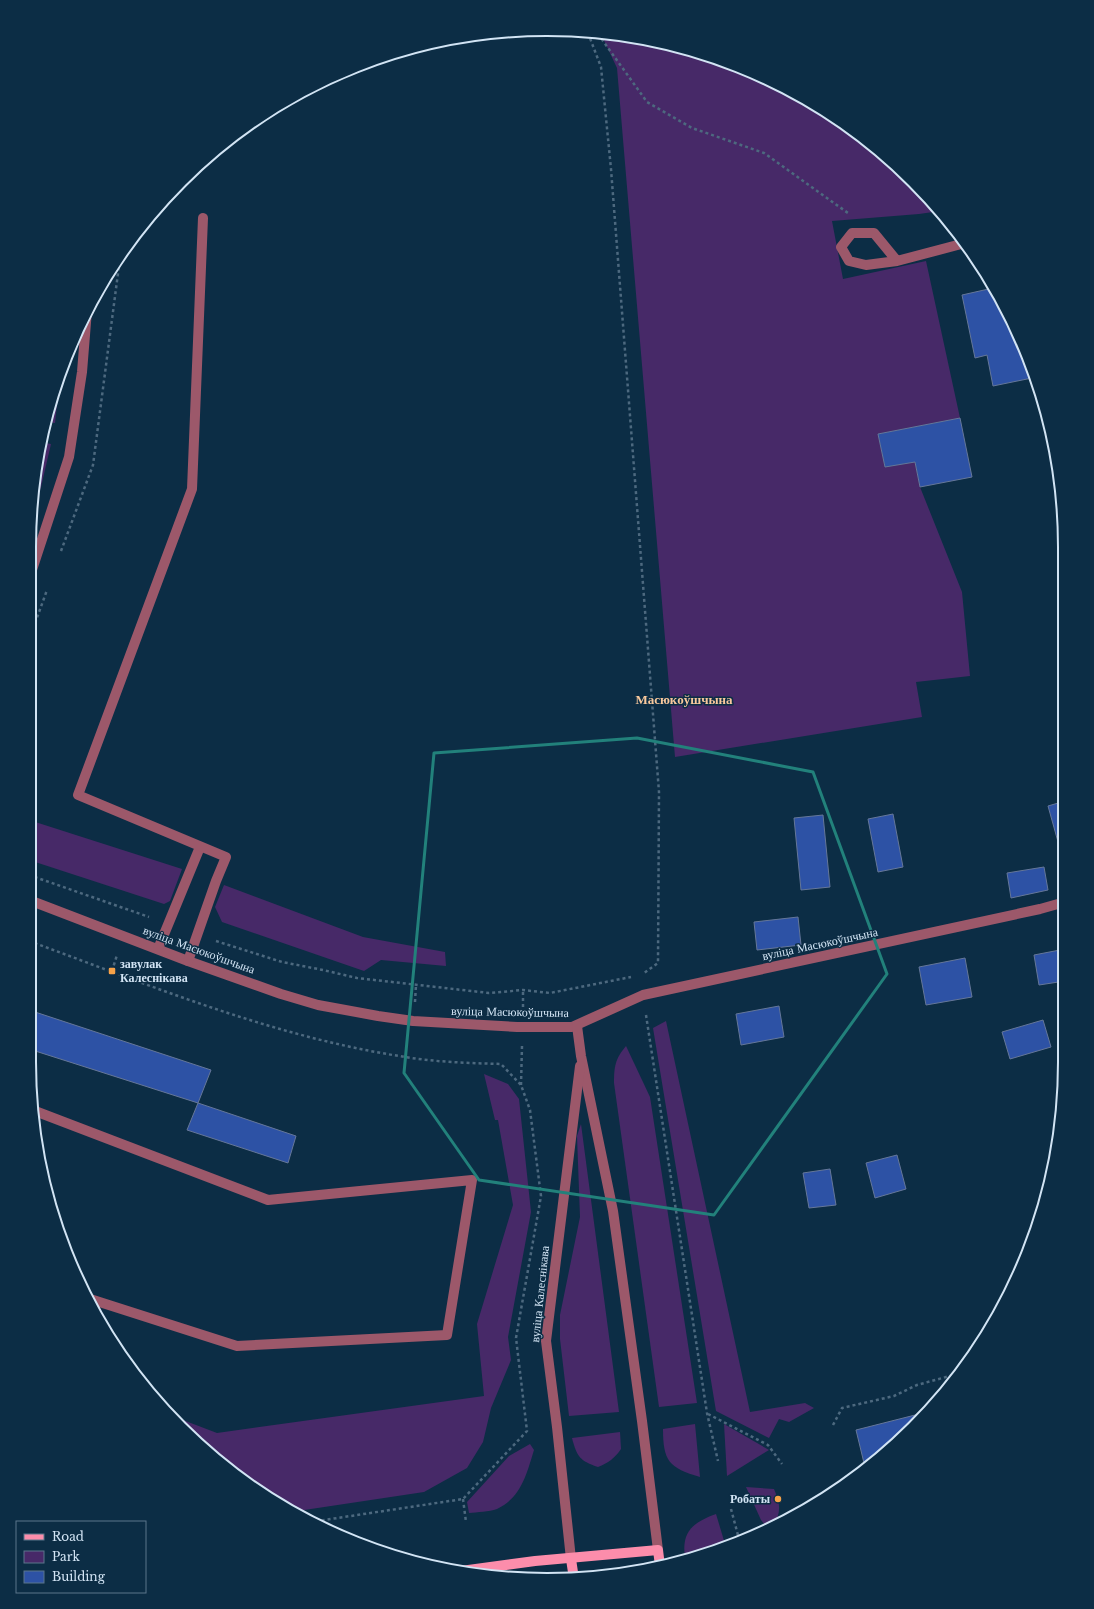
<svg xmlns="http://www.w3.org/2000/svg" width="1094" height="1609" viewBox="0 0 1094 1609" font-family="'Libre Baskerville',serif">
  <rect width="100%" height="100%" fill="#0c2d45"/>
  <g fill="#472968">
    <polygon points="601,34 648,39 745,69 835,116 913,181 940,211 919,214 832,221 843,279 926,261 960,418 878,434 885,467 915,462 920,487 962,592 970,676 916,682 922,717 675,757 617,68"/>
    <polygon points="59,386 55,423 47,422"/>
    <polygon points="40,442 51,444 41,487 33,509"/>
    <polygon points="29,820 182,869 170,901 164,904 29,860"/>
    <polygon points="224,885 363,937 445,952 446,966 381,960 364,971 222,922 215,907"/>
    <polygon points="666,1021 750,1412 805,1403 814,1408 789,1422 779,1419 769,1438 716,1411 653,1028"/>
    <path d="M626,1046L650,1097L697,1403L659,1407L614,1083C614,1067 615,1059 626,1046Z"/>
    <polygon points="484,1074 508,1084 519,1099 531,1212 508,1337 511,1360 491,1408 483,1442 467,1468 424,1492 291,1512 206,1452 175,1417 217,1433 484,1396 477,1324 513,1205 498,1120 495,1120"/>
    <polygon points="581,1124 619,1412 569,1416 560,1339 560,1315 580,1217 577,1136"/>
    <path d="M695,1424L700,1477C669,1468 663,1461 663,1429Z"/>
    <polygon points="724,1424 769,1450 727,1476"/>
    <path d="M620,1432L621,1449C615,1458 608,1463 598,1467C580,1461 577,1457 572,1438Z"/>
    <path d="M530,1444L534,1450C527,1473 521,1498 497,1509C489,1512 477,1512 469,1513L467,1502L509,1456Z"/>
    <path d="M746,1487L774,1489C781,1505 781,1512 773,1527L768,1529L761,1520Z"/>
    <path d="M716,1514L725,1544L685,1557C681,1531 694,1522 716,1514Z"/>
  </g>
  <g fill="#2d52a5" stroke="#657799">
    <polygon points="993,288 1011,318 1032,378 993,386 987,355 975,358 962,295"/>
    <polygon points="960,418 972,477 920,487 915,462 885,467 878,434"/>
    <polygon points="1065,801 1065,848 1060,849 1048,806"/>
    <polygon points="893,814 903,867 878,872 868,819"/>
    <polygon points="823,815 830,887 801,890 794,818"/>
    <polygon points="1044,867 1048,890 1011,898 1007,873"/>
    <polygon points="798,917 801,945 757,950 754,922"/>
    <polygon points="1065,949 1065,981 1039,985 1034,955"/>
    <polygon points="965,958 972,997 926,1005 919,967"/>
    <polygon points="779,1006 784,1037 741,1045 736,1014"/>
    <polygon points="29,1010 211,1070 198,1103 29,1049"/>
    <polygon points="1043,1020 1051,1047 1010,1059 1002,1032"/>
    <polygon points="198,1103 296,1136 288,1163 187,1130"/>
    <polygon points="897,1155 906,1189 875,1198 866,1163"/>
    <polygon points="830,1169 836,1205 809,1208 803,1173"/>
    <polygon points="927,1412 913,1428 875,1460 864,1463 856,1430"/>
  </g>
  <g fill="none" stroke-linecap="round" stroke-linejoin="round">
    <g stroke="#4d697f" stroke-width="2.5" stroke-dasharray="3 3" stroke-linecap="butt">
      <polyline points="588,33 601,67 611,169 659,792 658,963 644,973"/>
      <polyline points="598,34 647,102 692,128 764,153 848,213"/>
      <polyline points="61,551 93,465 120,258"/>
      <polyline points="29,640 47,590"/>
      <polyline points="29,875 149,917"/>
      <path d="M29,941C149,985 272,1036 399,1056C432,1062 467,1063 501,1064L521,1085L530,1110L541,1196L516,1338L527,1431L463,1499L311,1522"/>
      <polyline points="216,941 282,962 323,970 357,978 489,993 523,990 550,993 631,977"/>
      <polyline points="112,971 117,955"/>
      <polyline points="415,1002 416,985"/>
      <polyline points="523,1007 523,990"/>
      <polyline points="646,1015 707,1413 718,1461"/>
      <polyline points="521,1085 522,1046"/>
      <polyline points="708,1414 768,1445 782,1464"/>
      <polyline points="833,1425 842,1408 894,1396 917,1385 957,1374"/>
      <polyline points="463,1499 466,1522"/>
      <polyline points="731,1509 739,1539"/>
    </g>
    <g stroke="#9c586a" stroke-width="10">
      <polyline points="897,261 874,233 852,233 841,247 849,261 866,265 897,261 965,243"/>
      <polyline points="29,579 69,457 82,372 87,310"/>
      <polyline points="29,900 188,961 281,994 318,1005 378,1016 413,1021 517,1027 572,1027 643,995 1040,909 1065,902"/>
      <polyline points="158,949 200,847"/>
      <polyline points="188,961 216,881 226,857 78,795 192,489 203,218"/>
      <polyline points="577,1026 581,1056 613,1211 642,1421 658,1550"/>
      <polyline points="35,1111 268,1200 472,1180 447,1335 237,1346 87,1298"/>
      <polyline points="571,1559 557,1427 546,1341 580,1066"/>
    </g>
    <g stroke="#fc8dab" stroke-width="10">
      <polyline points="571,1559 574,1579"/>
      <polyline points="461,1571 535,1561 658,1550 660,1566"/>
    </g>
  </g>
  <path fill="none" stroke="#22817b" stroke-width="3" stroke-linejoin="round" d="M637,738L813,772L887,974L714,1215L479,1180L404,1073L434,753Z"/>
  <g fill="#f7a248" stroke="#0c2d45" stroke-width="1.5">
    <rect x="108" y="967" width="8" height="8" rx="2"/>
    <circle cx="778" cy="1499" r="4"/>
  </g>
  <g text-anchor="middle" stroke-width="3" stroke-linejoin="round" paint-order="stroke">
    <g font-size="12" fill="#d2e4f4" stroke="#0c2d45">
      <text transform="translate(820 944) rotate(-12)" y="4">вуліца Масюкоўшчына</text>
      <text transform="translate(199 950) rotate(20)" y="4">вуліца Масюкоўшчына</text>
      <text transform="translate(510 1012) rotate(1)" y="4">вуліца Масюкоўшчына</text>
      <text transform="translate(540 1294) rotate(-84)" y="4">вуліца Калеснікава</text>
    </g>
    <g font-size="12" font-weight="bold" fill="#d2e4f4" stroke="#0c2d45" text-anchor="start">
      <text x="120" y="968">завулак<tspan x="120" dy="14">Калеснікава</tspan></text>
      <text x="770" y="1503" text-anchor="end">Робаты</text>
    </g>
    <g font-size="13" font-weight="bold" fill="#f9c99d" stroke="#0c2d45">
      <text x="684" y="704">Масюкоўшчына</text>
    </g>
  </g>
  <path d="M0 0H1094V1609H0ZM547 36H547A511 511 0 0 1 1058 547V1062A511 511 0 0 1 547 1573H547A511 511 0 0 1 36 1062V547A511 511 0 0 1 547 36Z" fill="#0c2d45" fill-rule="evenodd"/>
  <path fill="none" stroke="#d2e4f4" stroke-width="2" d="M547 36H547A511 511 0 0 1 1058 547V1062A511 511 0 0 1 547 1573H547A511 511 0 0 1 36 1062V547A511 511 0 0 1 547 36Z"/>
  <rect x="16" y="1521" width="130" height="72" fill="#0c2d45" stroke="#5b768b"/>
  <rect x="24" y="1534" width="20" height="6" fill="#fc8dab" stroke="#5b768b"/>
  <text x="52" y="1541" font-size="12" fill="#d2e4f4">Road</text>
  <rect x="24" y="1551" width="20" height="12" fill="#472968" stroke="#5b768b"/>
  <text x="52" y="1561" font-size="12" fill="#d2e4f4">Park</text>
  <rect x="24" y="1571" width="20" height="12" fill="#2d52a5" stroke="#5b768b"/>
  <text x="52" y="1581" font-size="12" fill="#d2e4f4">Building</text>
</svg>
